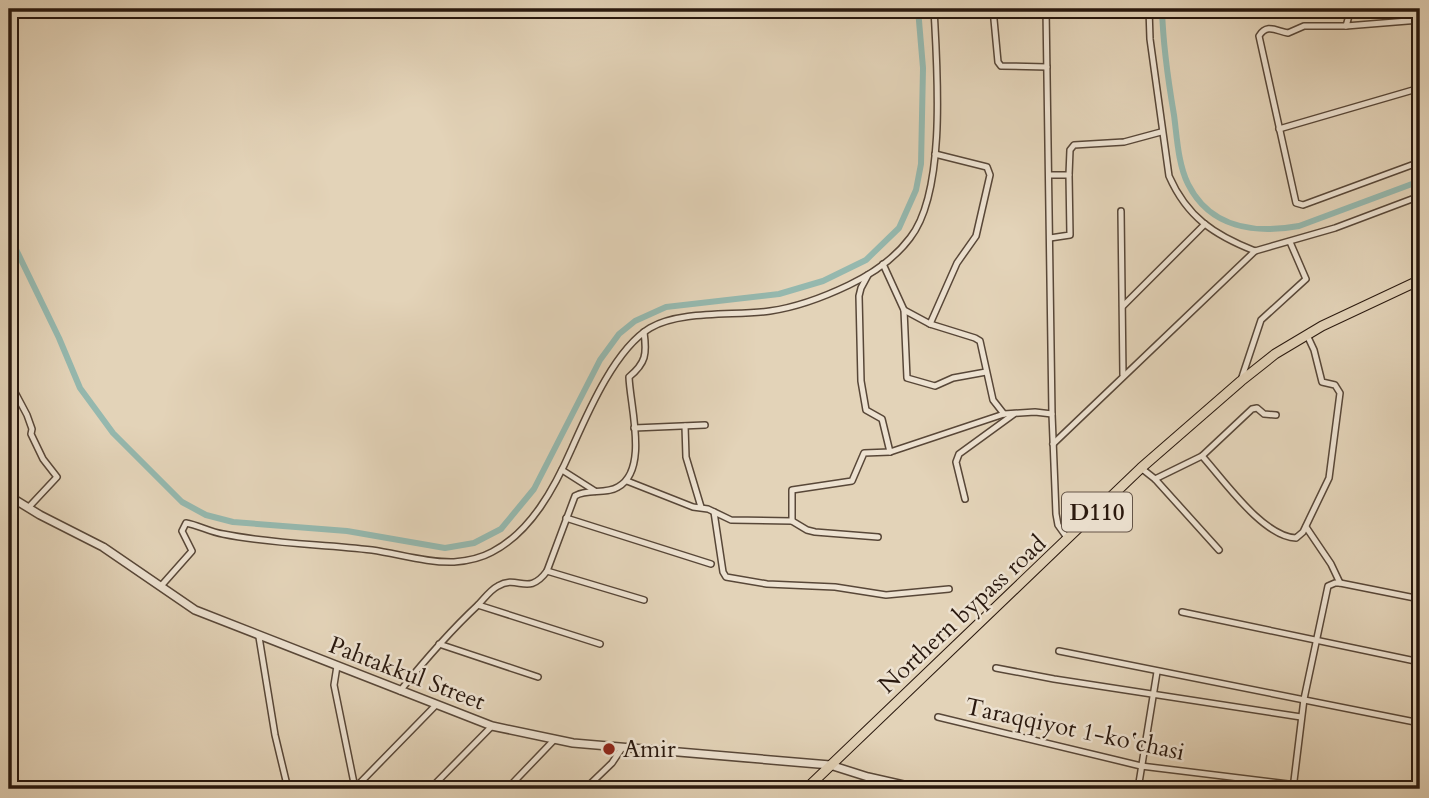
<svg xmlns="http://www.w3.org/2000/svg" width="1429" height="798" viewBox="0 0 1429 798" font-family="Cardo,serif">
  <rect width="100%" height="100%" fill="#e3d3b8"/>
  <filter id="stains"><feTurbulence type="fractalNoise" baseFrequency=".00286" numOctaves="4"/><feColorMatrix values="0 0 0 0 .2 0 0 0 0 .09 0 0 0 0 .02 0 0 0 .5 -.17"/></filter>
  <radialGradient id="worn" r=".72"><stop offset=".6" stop-color="#630" stop-opacity="0"/><stop offset="1" stop-color="#630" stop-opacity=".3"/></radialGradient>
  <g fill="none" stroke-linecap="round" stroke-linejoin="round">
    <g stroke="#95b8ae" stroke-width="6">
      <path d="M1162,9C1163,45 1168,80 1174,115C1177,137 1178,164 1188,184C1210,228 1255,234 1299,226L1420,181"/>
      <polyline points="9,235 59,338 80,388 113,433 182,502 206,515 233,522 347,531 445,548 474,543 501,529 534,489 600,360 619,334 635,321 666,307 779,294 823,281 866,260 899,228 916,190 921,164 923,68 918,9"/>
    </g>
    <defs>
      <g id="minor">
        <polyline points="993,9 998,62 1001,66 1047,67"/>
        <polyline points="1046,9 1052,414 1056,514 1058,525 1068,539"/>
        <path d="M1149,9L1150,39L1169,176C1187,217 1214,235 1255,251L1335,228L1420,196"/>
        <polyline points="1351,9 1346,26 1420,20"/>
        <path d="M1346,26H1304L1288,33C1276,31 1267,23 1259,36L1296,203L1303,205L1420,162"/>
        <polyline points="1279,129 1420,88"/>
        <polyline points="1049,175 1069,175 1070,150 1074,145 1124,142 1161,132"/>
        <polyline points="1121,211 1123,375"/>
        <polyline points="1050,238 1070,235 1069,175"/>
        <polyline points="883,264 904,310 930,324 975,338 980,341 993,400 1004,414"/>
        <polyline points="868,275 861,288 859,296 861,381 866,410 882,419 890,452"/>
        <polyline points="1123,306 1205,224"/>
        <polyline points="904,310 907,378 935,386 953,378 986,372"/>
        <polyline points="930,324 957,263 976,236 990,175 987,167 935,154"/>
        <polyline points="1241,380 1261,320 1306,279 1290,242"/>
        <polyline points="9,381 27,415 32,429 31,434 43,459 57,477 28,508"/>
        <polyline points="685,426 686,457 701,507"/>
        <polyline points="634,428 705,425"/>
        <polyline points="1053,444 1255,251"/>
        <path d="M1202,456C1223,479 1263,537 1296,538L1303,532L1329,478L1340,393L1335,385L1322,382L1314,350L1307,335"/>
        <polyline points="1141,468 1155,479 1219,550"/>
        <polyline points="562,470 595,491"/>
        <polyline points="1155,479 1202,456 1252,409 1257,408 1264,414 1276,415"/>
        <polyline points="627,481 693,507 708,509 731,520 792,521 807,530 815,532 878,537"/>
        <polyline points="965,499 956,462 959,454 1014,414"/>
        <polyline points="714,512 723,572 726,577 767,584 835,587 886,595 949,589"/>
        <polyline points="566,518 711,564"/>
        <polyline points="792,521 792,490 852,481 864,453 890,452 1004,414 1035,412 1052,414"/>
        <polyline points="1306,527 1331,564 1340,583"/>
        <polyline points="547,571 644,600"/>
        <path d="M161,586L192,551L182,531L186,523C198,525 210,532 223,534C272,544 322,544 372,550C399,554 428,563 454,562C467,561 481,558 492,552C531,532 555,487 572,448C588,412 615,349 650,328C681,310 735,316 770,311C798,307 824,297 849,285C872,274 895,258 910,238C947,191 937,67 934,9"/>
        <polyline points="478,605 600,644"/>
        <polyline points="1182,612 1420,662"/>
        <polyline points="259,637 275,735 288,789"/>
        <polyline points="439,644 538,677"/>
        <polyline points="1059,651 1420,723"/>
        <polyline points="337,666 334,685 355,788"/>
        <polyline points="996,668 1054,679 1301,717"/>
        <path d="M400,691C425,660 449,632 478,605C484,599 490,590 498,586C518,574 528,597 547,571L575,496C588,488 605,495 618,487C649,470 630,406 629,377C646,363 647,354 644,332"/>
        <polyline points="938,717 1141,766 1329,789"/>
        <polyline points="354,789 436,705"/>
        <polyline points="430,789 492,726"/>
        <polyline points="507,789 554,740"/>
        <polyline points="585,789 612,763 622,748"/>
        <polyline points="1138,789 1157,672"/>
        <polyline points="1293,789 1304,699 1328,586 1335,583 1340,583 1420,599"/>
      </g>
      <polyline id="tertiary" points="9,496 40,515 103,547 195,610 492,726 573,743 830,765 868,777 921,789"/>
      <polyline id="primary" points="806,789 1141,468 1241,381 1275,354 1322,326 1420,280"/>
    </defs>
    <use href="#minor" stroke="#584738" stroke-width="8"/>
    <use href="#tertiary" stroke="#584738" stroke-width="10"/>
    <use href="#primary" stroke="#29180e" stroke-width="11"/>
    <use href="#minor" stroke="#ede2d1" stroke-width="5"/>
    <use href="#tertiary" stroke="#ede2d1" stroke-width="7"/>
    <use href="#primary" stroke="#e3d3b8" stroke-width="9"/>
  </g>
  <circle fill="#8f2418" stroke="#ede2d1" stroke-width="2.5" cx="609" cy="749" r="7"/>
  <g text-anchor="middle" stroke-width="5" stroke-linejoin="round" paint-order="stroke">
    <rect fill="#ede2d1" stroke="#645548" stroke-width="2" x="1062" y="492.5" width="70" height="39" rx="5"/>
    <g font-size="23" font-weight="bold" fill="#29180e">
      <text x="1097" y="520">D110</text>
    </g>
    <g font-size="24" fill="#29180e" stroke="#ede2d1">
      <text transform="translate(962 614) rotate(-43)" y="8">Northern bypass road</text>
      <text transform="translate(407 673) rotate(21)" y="8">Pahtakkul Street</text>
      <text transform="translate(1075 729) rotate(12)" y="8">Taraqqiyot 1-koʻchasi</text>
    </g>
    <g font-size="24" fill="#29180e" stroke="#ede2d1" text-anchor="start">
      <text x="623" y="757">Amir</text>
    </g>
  </g>
  <rect width="1429" height="798" fill="none" stroke="#e3d3b8" stroke-width="35"/>
  <rect x="10" y="10" width="1408" height="777" fill="none" stroke="#29180e" stroke-width="3.5"/>
  <rect x="18" y="18" width="1394" height="763" fill="none" stroke="#29180e" stroke-width="2"/>
  <rect width="100%" height="100%" filter="url(#stains)"/>
  <rect width="100%" height="100%" fill="url(#worn)"/>
</svg>
